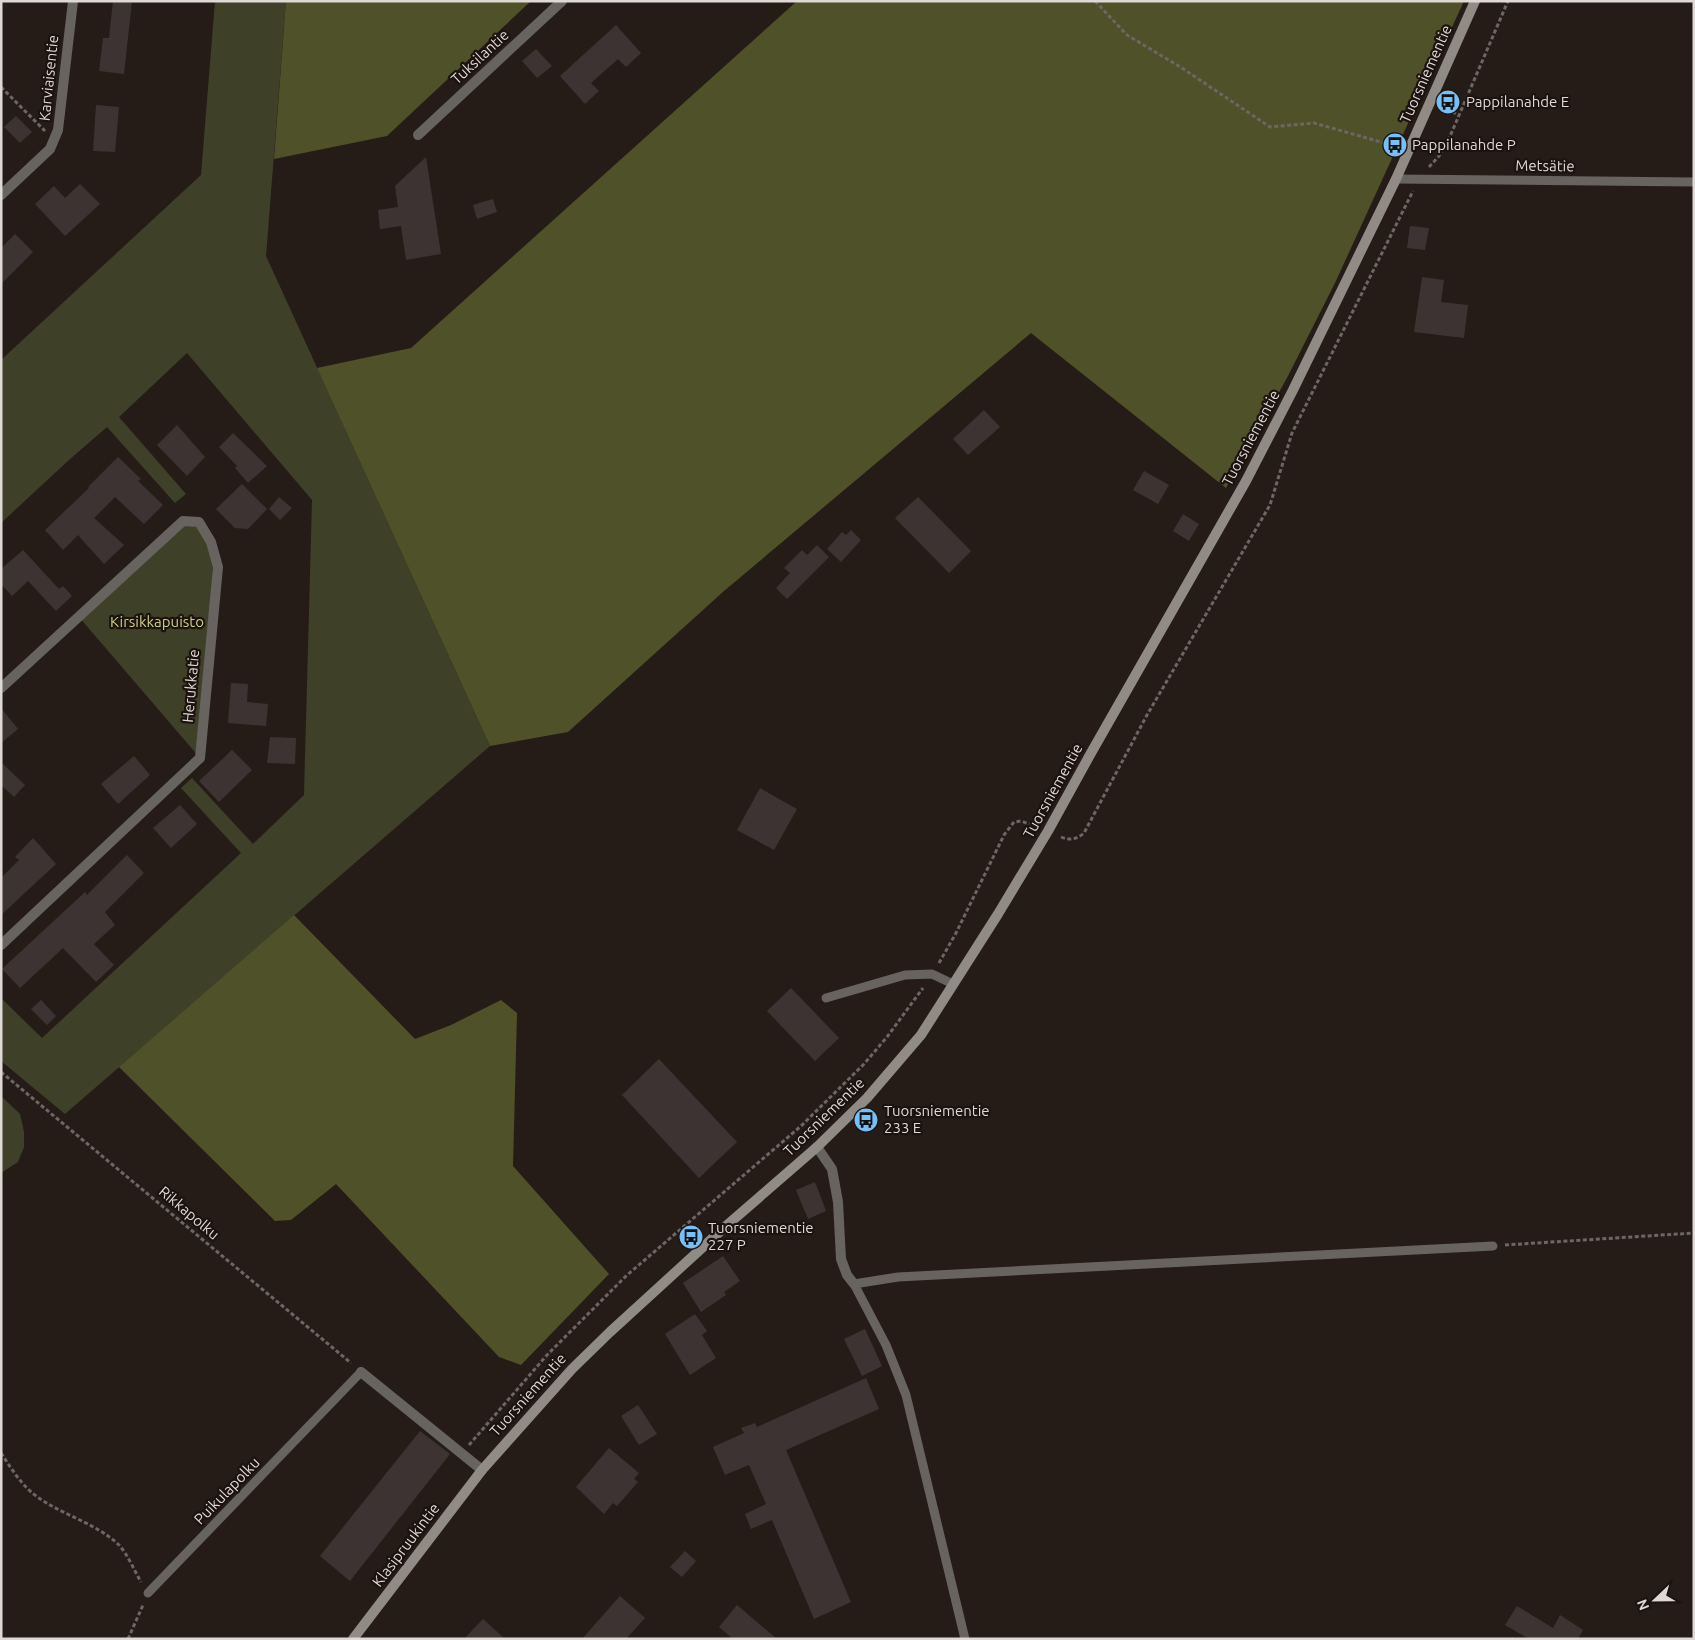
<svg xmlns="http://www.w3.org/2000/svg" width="1695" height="1640" viewBox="0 0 1695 1640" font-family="Ubuntu,sans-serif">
  <rect width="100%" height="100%" fill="#251c18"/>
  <g fill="#3f4028">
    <polygon points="215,1 286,1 266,256 490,746 65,1114 1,1061 1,998 42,1038 241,853 181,788 192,778 253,844 304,795 312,500 187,353 119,417 186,494 175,503 107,427 69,460 1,523 1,360 201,175"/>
    <polygon points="183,521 199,522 214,550 200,758 79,617"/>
    <polygon points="1,1096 20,1114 24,1132 24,1147 18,1162 1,1173"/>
  </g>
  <g fill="#4f5128">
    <polygon points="286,1 531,1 387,136 274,159"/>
    <polygon points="797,1 1464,1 1335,283 1288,376 1226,488 1031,333 724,591 568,732 490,746 317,368 411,348"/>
    <polygon points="294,915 415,1039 451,1025 501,1000 517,1013 513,1166 609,1274 521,1365 499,1357 336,1184 291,1220 275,1221 119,1067"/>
  </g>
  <g fill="#3e3333">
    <polygon points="113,1 132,1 124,74 99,71 103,38 109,38"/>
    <polygon points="616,25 641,53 626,67 618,59 591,83 599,91 585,104 560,76"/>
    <polygon points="536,49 552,66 537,78 522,61"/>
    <polygon points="96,105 119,107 115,152 93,151"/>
    <polygon points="16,116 32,132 20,143 4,127"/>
    <polygon points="426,157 441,254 406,260 401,226 380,229 378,210 398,207 395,186"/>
    <polygon points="80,184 100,204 65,236 35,204 54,186 65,198"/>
    <polygon points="493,199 497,212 477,219 473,205"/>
    <polygon points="1410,226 1429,228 1425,250 1407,248"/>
    <polygon points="15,234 33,252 1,284 1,248"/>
    <polygon points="1422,277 1444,280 1441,302 1468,305 1464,338 1414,332"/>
    <polygon points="984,410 1000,427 968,455 953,439"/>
    <polygon points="177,425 205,457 187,476 157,445"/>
    <polygon points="233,433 267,466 248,483 235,468 237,466 219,447"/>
    <polygon points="118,457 141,479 138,481 163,505 144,524 115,497 94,518 124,545 104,564 78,535 63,550 45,530 89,488 88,487"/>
    <polygon points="1144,471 1169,485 1158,504 1133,490"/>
    <polygon points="242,484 267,509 248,529 235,528 216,509"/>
    <polygon points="279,497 292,508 280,520 269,509"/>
    <polygon points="918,497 971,551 949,573 895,518"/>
    <polygon points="1183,514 1199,524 1189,541 1173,531"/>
    <polygon points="851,530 861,540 841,562 827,549 842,532 846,535"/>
    <polygon points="817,545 829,557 787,599 776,588 790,573 784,568 802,550 807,555"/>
    <polygon points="23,550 59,589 63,586 72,596 56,611 28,581 12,596 1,584 1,569"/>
    <polygon points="231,683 248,684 247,702 268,704 266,726 228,723"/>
    <polygon points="1,708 18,729 1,743"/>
    <polygon points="270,737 296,738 295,764 267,763"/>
    <polygon points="232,750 252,770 219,802 199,781"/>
    <polygon points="134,756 150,775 118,804 101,784"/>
    <polygon points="1,762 25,785 14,797 1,785"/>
    <polygon points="760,788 797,809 774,850 737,830"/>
    <polygon points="180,805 197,824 171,848 153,828"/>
    <polygon points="33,838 56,864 1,915 1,878 19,860 15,857"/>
    <polygon points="127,855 144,873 105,912 115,925 94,944 114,965 96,982 63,948 20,988 2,969 85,892 87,895"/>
    <polygon points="791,988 839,1038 815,1061 767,1011"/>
    <polygon points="41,1000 56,1016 47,1025 31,1009"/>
    <polygon points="659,1059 737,1142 699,1178 622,1095"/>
    <polygon points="815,1182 826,1211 808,1219 796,1190"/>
    <polygon points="723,1256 740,1281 724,1292 726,1295 701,1312 683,1283"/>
    <polygon points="695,1314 707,1331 702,1335 716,1358 690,1375 665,1334"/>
    <polygon points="865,1329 882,1366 862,1376 844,1339"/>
    <polygon points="866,1378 879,1409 786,1450 851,1602 814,1619 772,1520 751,1529 745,1514 766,1504 749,1465 725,1475 713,1447 744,1433 741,1428 755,1423 757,1427"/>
    <polygon points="638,1405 657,1434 639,1445 621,1416"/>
    <polygon points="420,1431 450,1454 350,1581 320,1556"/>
    <polygon points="609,1448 639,1473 634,1479 638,1482 617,1506 613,1503 604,1514 576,1487"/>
    <polygon points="685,1551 696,1561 682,1577 670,1567"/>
    <polygon points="620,1596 645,1618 626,1639 582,1639"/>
    <polygon points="737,1605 777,1639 733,1639 719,1627"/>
    <polygon points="1517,1606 1553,1628 1560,1615 1583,1630 1578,1639 1529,1639 1505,1625"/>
    <polygon points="483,1619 505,1639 464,1639"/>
  </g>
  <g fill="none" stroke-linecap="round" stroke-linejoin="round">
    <g stroke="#6e6663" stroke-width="3" stroke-dasharray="4 2.5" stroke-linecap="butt">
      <polyline points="1095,1 1127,35 1182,68 1270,127 1314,123 1395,146"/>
      <polyline points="1,87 45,131"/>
      <polyline points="1447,102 1446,107 1459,116"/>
      <polyline points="1429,167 1439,156 1451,134 1508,1"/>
      <path d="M1061,837C1070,841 1077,839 1084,833L1147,715L1270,505L1292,433L1413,191"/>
      <polyline points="939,963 956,933 1004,835 1014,822 1021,821 1037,827"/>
      <polyline points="1,1072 351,1363"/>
      <polyline points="684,1226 691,1237"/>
      <polyline points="1505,1245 1694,1233"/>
      <polyline points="469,1445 547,1355 626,1276 801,1126 864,1064 887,1037 923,988"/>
      <path d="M1,1453C9,1465 17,1478 27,1488C50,1512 93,1520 119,1545C128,1555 134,1570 141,1582"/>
      <polyline points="128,1639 143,1605"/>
    </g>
    <g stroke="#676460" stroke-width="9">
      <polyline points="1396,179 1694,182"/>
      <polyline points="826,998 905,975 932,974 953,984"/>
      <polyline points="148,1593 361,1372"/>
      <polyline points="965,1639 906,1395 886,1345 854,1284 898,1277 1493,1246"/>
    </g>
    <g stroke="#676460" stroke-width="10">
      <polyline points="418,135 562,1"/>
      <polyline points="1,195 50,149 58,130 73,1"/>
      <polyline points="1,688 183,521 199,522 211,542 218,567 200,758 1,945"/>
      <polyline points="817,1147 832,1169 838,1202 841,1259 847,1275 854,1284"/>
      <polyline points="361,1372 482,1470"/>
    </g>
    <polyline stroke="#908c85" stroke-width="10" points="353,1639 482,1470 572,1369 610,1332 726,1226 817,1147 867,1098 921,1035 998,914 1048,831 1091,753 1246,481 1293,390 1396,179 1475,1"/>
  </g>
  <defs>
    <symbol id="bus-disc" viewBox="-11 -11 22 22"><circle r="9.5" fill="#77bff7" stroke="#1c130f"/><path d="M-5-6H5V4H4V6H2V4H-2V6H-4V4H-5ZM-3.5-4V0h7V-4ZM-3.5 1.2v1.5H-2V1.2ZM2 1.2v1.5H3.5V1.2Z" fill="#111"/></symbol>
  </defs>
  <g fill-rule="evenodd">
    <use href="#bus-disc" x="1434" y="88" width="28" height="28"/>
    <use href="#bus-disc" x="1381" y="131" width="28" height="28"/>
    <use href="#bus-disc" x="852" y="1106" width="28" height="28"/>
    <use href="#bus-disc" x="677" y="1223" width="28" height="28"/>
  </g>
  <g text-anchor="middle" stroke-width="4.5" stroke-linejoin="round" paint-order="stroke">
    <g font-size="15" fill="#dfd9d6" stroke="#1c130f">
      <text transform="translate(480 57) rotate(-43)" y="5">Tuksilantie</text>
      <text transform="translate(1426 74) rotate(-66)" y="5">Tuorsniementie</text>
      <text transform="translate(49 78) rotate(-84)" y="5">Karviaisentie</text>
      <text transform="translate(1545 166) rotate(1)" y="5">Metsätie</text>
      <text transform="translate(1251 438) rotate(-62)" y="5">Tuorsniementie</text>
      <text transform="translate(191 686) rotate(-85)" y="5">Herukkatie</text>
      <text transform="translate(1053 791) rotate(-61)" y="5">Tuorsniementie</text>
      <text transform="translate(824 1117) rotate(-44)" y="5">Tuorsniementie</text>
      <text transform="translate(189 1213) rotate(40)" y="5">Rikkapolku</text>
      <text transform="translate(528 1395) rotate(-48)" y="5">Tuorsniementie</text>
      <text transform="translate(227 1491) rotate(-46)" y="5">Puikulapolku</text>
      <text transform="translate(406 1545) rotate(-53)" y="5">Klasipruukintie</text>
    </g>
    <g font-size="15" fill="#dfd9d6" stroke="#1c130f" text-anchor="start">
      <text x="1466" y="107">Pappilanahde E</text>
      <text x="1412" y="150">Pappilanahde P</text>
      <text x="884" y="1116">Tuorsniementie<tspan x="884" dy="17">233 E</tspan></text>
      <text x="708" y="1233">Tuorsniementie<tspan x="708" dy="17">227 P</tspan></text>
    </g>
    <g font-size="15" fill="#cace89" stroke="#1c130f">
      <text x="157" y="627">Kirsikkapuisto</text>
    </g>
  </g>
  <rect width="1695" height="1640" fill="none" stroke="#dfd9d6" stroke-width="5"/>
  <g transform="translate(1655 1600) rotate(248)" stroke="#1c130f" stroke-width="4" paint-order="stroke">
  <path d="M0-4L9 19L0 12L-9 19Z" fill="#dfd9d6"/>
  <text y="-8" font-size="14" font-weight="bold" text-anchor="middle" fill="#dfd9d6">N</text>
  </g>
</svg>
